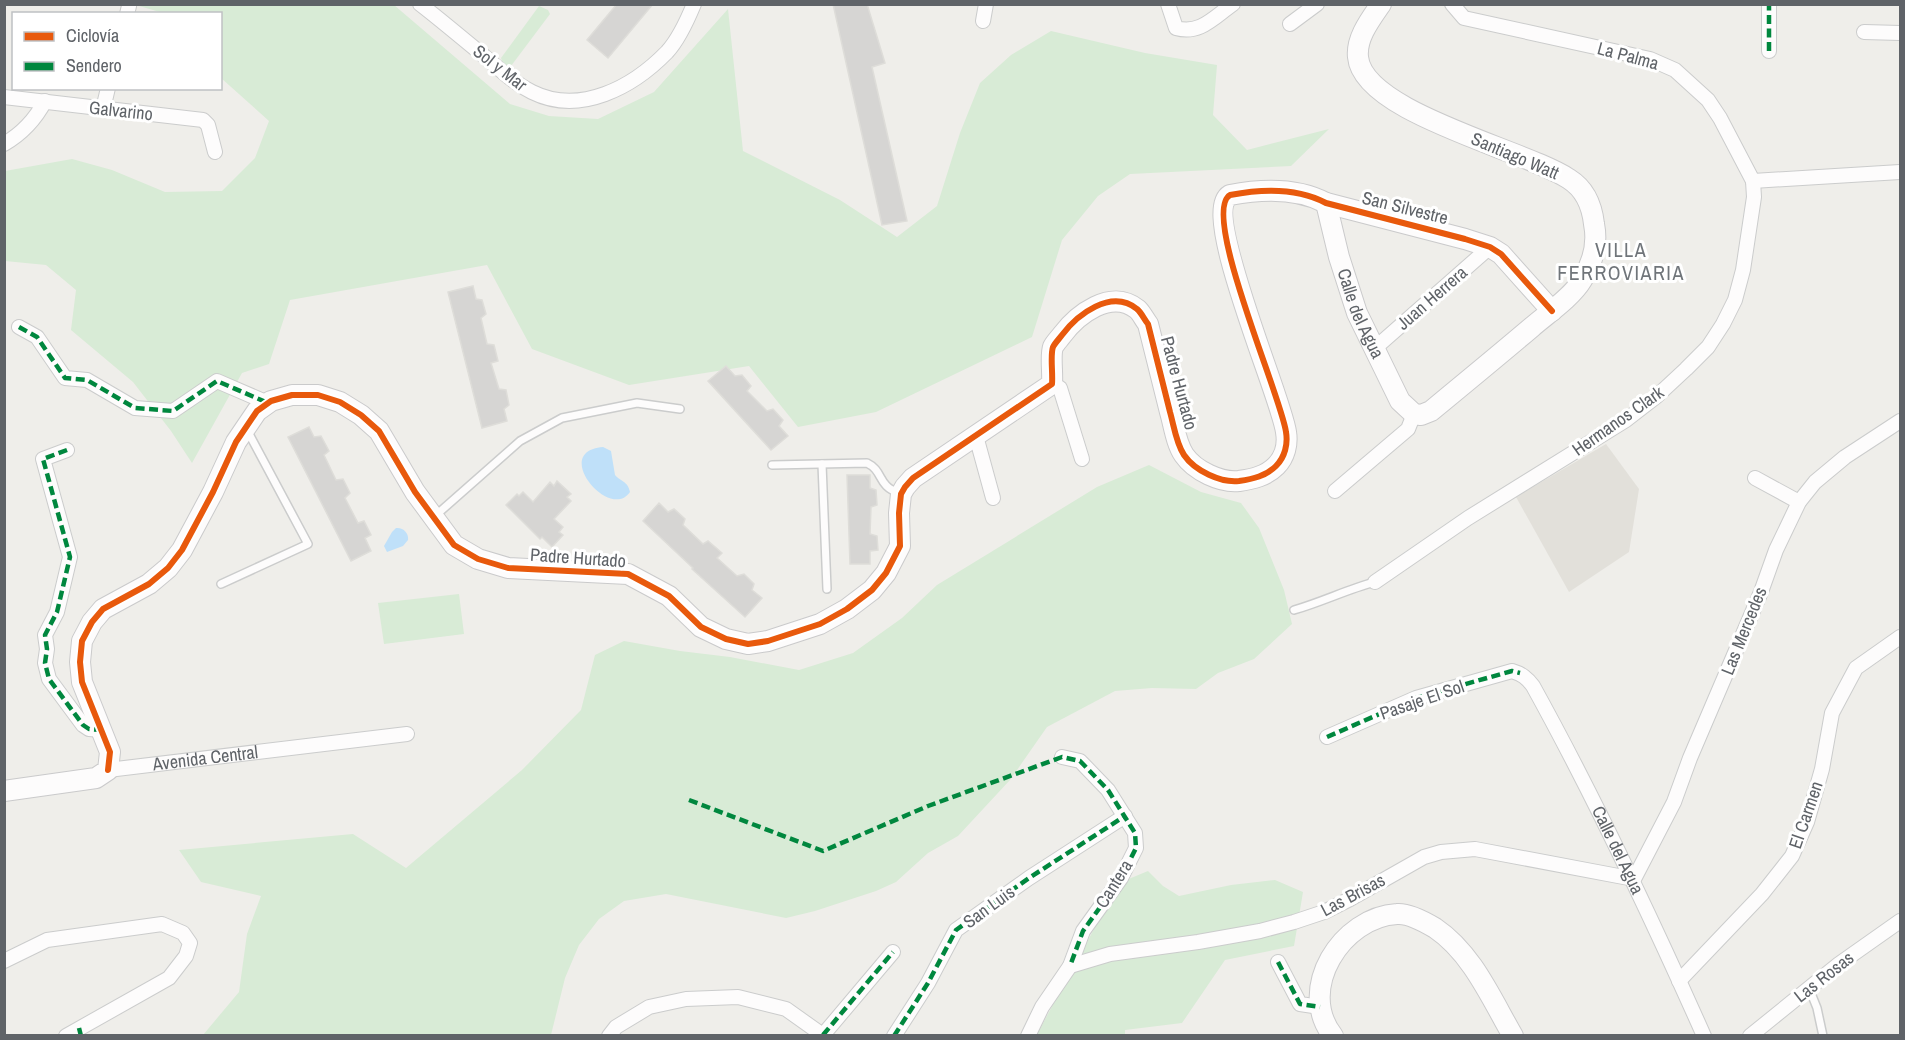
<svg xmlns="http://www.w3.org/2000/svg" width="1905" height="1040" viewBox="0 0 1905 1040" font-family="'Archivo Narrow',sans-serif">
  <rect width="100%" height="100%" fill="#efeeea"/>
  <polygon fill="#e2e0da" points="1606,444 1639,489 1629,552 1569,592 1516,497"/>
  <g fill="#d8ebd6">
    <polygon points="136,5 394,5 510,104 549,116 598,119 654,92 728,9 743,151 840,200 897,237 937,206 960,133 980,83 1011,55 1051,31 1145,53 1217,65 1213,115 1247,150 1329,129 1291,166 1130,174 1098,196 1062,240 1032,337 876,412 798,427 749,366 629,385 532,349 487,265 290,300 269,364 242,373 192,463 171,431 133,382 71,330 76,290 46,265 5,261 5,171 72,159 112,170 165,192 222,191 255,158 269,121 221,78 220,14 163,13"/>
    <polygon points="539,6 548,10 550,14 511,66 508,67 502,61 501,58"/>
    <polygon points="1149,465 1201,492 1241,503 1259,528 1284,590 1292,624 1254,659 1218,673 1196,689 1152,688 1115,691 1047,727 1010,780 958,836 928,853 896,882 876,891 815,911 786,918 666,894 624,901 599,919 579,945 565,978 551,1035 203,1035 239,992 247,934 261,896 201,882 179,850 353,834 406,868 522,770 581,710 595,655 624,641 680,651 730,657 799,670 853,653 902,618 937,585 1097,487"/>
    <polygon points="459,594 464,634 384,644 378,603"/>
    <polygon points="1148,871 1163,886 1179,896 1231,885 1275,880 1303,892 1294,946 1225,960 1182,1023 1125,1030 1125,1035 1036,1036 1119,883"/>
  </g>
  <g fill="#bfe0f9">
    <path d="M603,447L611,451L615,475C621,482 628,481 630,492C610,522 550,451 603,447Z"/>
    <path d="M396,528C403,527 409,533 408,540L403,546L387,552L384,546L392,532Z"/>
  </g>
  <g fill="#d6d5d3" stroke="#deddd9" stroke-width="1.5">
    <polygon points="617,4 653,4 608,58 587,40"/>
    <polygon points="833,4 867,4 885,63 872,67 907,221 882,225"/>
    <polygon points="473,286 476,299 482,300 486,314 481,318 487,344 494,345 498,361 491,363 499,389 506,390 509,405 504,409 507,421 482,428 448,292"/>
    <polygon points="726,366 735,376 742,375 751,386 747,391 767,411 773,409 783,420 779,426 788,436 771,450 708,381"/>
    <polygon points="309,427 314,437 321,436 329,451 324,455 336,480 343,479 350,493 345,498 358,523 364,521 371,535 365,538 371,551 351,561 288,437"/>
    <polygon points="847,475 870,475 870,488 876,490 877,505 871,507 870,534 877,536 878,550 870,551 870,564 850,564"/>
    <polygon points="557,481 571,494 567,497 571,501 554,519 563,527 559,532 563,535 552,547 542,537 540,539 506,505 517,494 519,496 523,492 533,502 550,482 554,486"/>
    <polygon points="659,503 668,512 674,509 685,519 683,525 703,544 708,541 722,553 717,558 737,576 744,574 754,584 752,590 762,598 745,617 692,569 693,568 643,521"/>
  </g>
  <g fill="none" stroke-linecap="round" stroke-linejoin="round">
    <defs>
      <g id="lane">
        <polyline points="822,464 827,589"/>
        <path d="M772,465L867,463C884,471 877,486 899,493"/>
        <polyline points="435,516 520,441 562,418 637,403 680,409"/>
        <polyline points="221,584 308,544 247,430"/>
        <path d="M1294,610C1322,602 1348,589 1375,582"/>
        <polyline points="1809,988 1817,1008 1823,1036"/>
      </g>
      <g id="street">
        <path d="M420,4C442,21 463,39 484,56C499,69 514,83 532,92C580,116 633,87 667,52C679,39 687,21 694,4"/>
        <path d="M1168,4L1176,28C1200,35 1214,17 1233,4"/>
        <polyline points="127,14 129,6"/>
        <polyline points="983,21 986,4"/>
        <polyline points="1290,24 1317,4"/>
        <polyline points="1864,32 1900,33"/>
        <polyline points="1769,51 1769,4"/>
        <polyline points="4,97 203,120 208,125 215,152"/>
        <polyline points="103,109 108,88"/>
        <path d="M4,144C23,133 35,120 45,101"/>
        <polyline points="1753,181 1900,172"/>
        <polyline points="19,327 37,337 65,378 87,380 135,408 173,411 217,381 268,403"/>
        <polyline points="1374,349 1490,247"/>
        <polyline points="1052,384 1060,388 1082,459"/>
        <polyline points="976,436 993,498"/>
        <polyline points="67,450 43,459 70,557 57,612 45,635 47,649 45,663 49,679 83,725 89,729 102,730"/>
        <polyline points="1755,478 1799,502"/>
        <polyline points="1335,491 1408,429 1414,414"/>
        <polyline points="1375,582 1468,518 1626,420 1657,396 1686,369 1708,347 1723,324 1735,300 1743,270 1754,197 1753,181 1720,118 1708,100 1675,70 1650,59 1464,18 1452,4"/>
        <path id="s1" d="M1327,737L1416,698L1512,671C1522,674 1527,678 1533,686C1596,800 1651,917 1704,1036"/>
        <path id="s2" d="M108,770L407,734"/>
        <polyline points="4,961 47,940 162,924 183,933 190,943 186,956 169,978 66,1036"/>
        <polyline points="1278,962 1300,1004 1320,1007"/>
        <polyline points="1070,966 1110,954 1198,942 1260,931 1294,922 1324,912 1350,899 1424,857 1441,852 1475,849 1634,879 1674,802 1690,758 1761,592 1776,550 1799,502 1815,482 1845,457 1900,421"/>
        <polyline points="1679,981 1762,894 1792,856 1807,822 1822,769 1832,713 1856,668 1900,637"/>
        <polyline points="823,1035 893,952"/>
        <polyline points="609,1036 616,1027 649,1007 686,999 738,997 786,1009 824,1036"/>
        <polyline points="894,1036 928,983 956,930 1029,878 1125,816"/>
        <polyline points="1028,1036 1042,1007 1070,966 1083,931 1121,878 1136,848 1135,833 1108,790 1080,761 1062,757"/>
        <polyline points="1750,1036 1839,964 1900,921"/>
      </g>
      <g id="secondary">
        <path id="s3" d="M1326,203L1339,257L1357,313L1400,401L1414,414L1421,415L1431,411C1465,383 1499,355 1532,327C1547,314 1572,297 1582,280C1592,264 1598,244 1594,224C1592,206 1585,189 1569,179C1526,150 1363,113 1358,57C1356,38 1370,20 1381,4"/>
        <path d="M4,791L96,778L108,770L110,752L82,682L80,662L82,641L92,622L103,609L149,584L168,568L182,550L213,492L236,442L257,411L271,401L292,395H318L340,402L361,415L379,431L415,492L454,545L478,559L508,568L628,574L669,596L701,627L726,639L748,644L768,641L820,624L847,609L872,590L886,573L900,546L899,513L901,494L905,487L913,478L1052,384C1053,373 1050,355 1053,347C1055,343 1059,339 1062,335C1077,315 1111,288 1137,309C1141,312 1144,319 1148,324C1155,353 1163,383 1170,412C1174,426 1176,443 1184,455C1195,471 1221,483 1239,481C1253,479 1266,476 1276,466C1285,457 1288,444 1286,432C1282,398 1200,213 1230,195C1261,189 1298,188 1326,203L1465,239L1490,247L1501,254L1552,311"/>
        <path d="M1333,1036C1296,989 1342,917 1397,914C1409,913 1425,922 1435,928C1472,953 1491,998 1513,1036"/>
      </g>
    </defs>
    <use href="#lane" stroke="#cbcccc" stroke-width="10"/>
    <use href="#street" stroke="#cbcccc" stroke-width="16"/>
    <use href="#secondary" stroke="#cacacb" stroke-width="22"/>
    <use href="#lane" stroke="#fdfcfc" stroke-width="7"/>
    <use href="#street" stroke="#fdfcfc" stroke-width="14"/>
    <use href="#secondary" stroke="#fdfcfc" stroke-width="20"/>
    <g stroke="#00873e" stroke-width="4.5" stroke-dasharray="9 4.5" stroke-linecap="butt">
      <polyline points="1769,51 1769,4"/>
      <polyline points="19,327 37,337 65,378 87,380 135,408 173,411 217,381 268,403"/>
      <polyline points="67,450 43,459 70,557 57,612 45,635 47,649 45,663 49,679 83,725 89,729 102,730"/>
      <polyline points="1327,737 1416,698 1512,671 1520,673"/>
      <polyline points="689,800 823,851 928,806 1062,757 1080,761 1108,790 1135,833 1136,848 1121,878 1083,931 1070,966"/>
      <polyline points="1278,962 1300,1004 1320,1007"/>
      <polyline points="79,1028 81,1036"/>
      <polyline points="823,1035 893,952"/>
      <polyline points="894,1036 928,983 956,930 1029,878 1125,816"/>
    </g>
    <defs>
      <path id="cycleway" d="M108,770L110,752L82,682L80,662L82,641L92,622L103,609L149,584L168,568L182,550L213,492L236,442L257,411L271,401L292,395H318L340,402L361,415L379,431L415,492L454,545L478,559L508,568L628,574L669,596L701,627L726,639L748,644L768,641L820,624L847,609L872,590L886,573L900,546L899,513L901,494L905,487L913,478L1052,384C1053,373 1050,355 1053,347C1055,343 1059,339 1062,335C1077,315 1111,288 1137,309C1141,312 1144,319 1148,324C1155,353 1163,383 1170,412C1174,426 1176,443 1184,455C1195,471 1221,483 1239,481C1253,479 1266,476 1276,466C1285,457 1288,444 1286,432C1282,398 1200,213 1230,195C1261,189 1298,188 1326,203L1465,239L1490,247L1501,254L1552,311"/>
    </defs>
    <use href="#cycleway" stroke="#fff" stroke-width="10"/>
    <use href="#cycleway" stroke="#e8590c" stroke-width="6"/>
  </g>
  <g text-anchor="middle" stroke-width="6" stroke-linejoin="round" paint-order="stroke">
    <g font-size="18" fill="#5f6368" stroke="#fff">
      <text transform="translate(1628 56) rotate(15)" y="6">La Palma</text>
      <text transform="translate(500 68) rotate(38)" y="6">Sol y Mar</text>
      <text transform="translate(121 111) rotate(6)" y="6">Galvarino</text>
      <text transform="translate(1515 156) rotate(23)" y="6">Santiago Watt</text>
      <text transform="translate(1405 208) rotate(14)" y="6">San Silvestre</text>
      <text transform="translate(1432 298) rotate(-41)" y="6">Juan Herrera</text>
      <text dy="6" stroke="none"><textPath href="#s3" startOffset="116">Calle del Agua</textPath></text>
      <text transform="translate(1179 383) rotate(75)" y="6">Padre Hurtado</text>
      <text transform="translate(1618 421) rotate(-35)" y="6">Hermanos Clark</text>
      <text transform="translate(578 558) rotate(4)" y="6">Padre Hurtado</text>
      <text transform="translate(1744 631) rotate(-68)" y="6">Las Mercedes</text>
      <text transform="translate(1422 700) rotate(-19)" y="6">Pasaje El Sol</text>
      <text dy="6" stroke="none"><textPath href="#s2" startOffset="98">Avenida Central</textPath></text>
      <text transform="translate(1806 815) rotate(-71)" y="6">El Carmen</text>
      <text dy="6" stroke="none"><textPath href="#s1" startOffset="408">Calle del Agua</textPath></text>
      <text transform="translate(1114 884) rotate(-58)" y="6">Cantera</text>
      <text transform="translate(1353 895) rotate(-28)" y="6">Las Brisas</text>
      <text transform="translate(989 907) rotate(-36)" y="6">San Luis</text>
      <text transform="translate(1824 977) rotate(-38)" y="6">Las Rosas</text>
    </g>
    <g font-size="20" letter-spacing="1.5" fill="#70757a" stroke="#fff">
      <text x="1621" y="257">VILLA<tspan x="1621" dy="23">FERROVIARIA</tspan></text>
    </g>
  </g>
  <rect width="1905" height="1040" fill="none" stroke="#5f6368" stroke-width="12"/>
  <rect x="12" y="12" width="210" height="78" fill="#ffffff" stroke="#bfc1c3" stroke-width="1.5"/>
  <rect x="24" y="32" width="30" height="9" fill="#e8590c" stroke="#bfc1c3" stroke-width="1.5"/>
  <text x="66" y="42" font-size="18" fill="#5f6368">Ciclovía</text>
  <rect x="24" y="62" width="30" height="9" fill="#00873e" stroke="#bfc1c3" stroke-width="1.5"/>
  <text x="66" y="72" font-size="18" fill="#5f6368">Sendero</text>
</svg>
